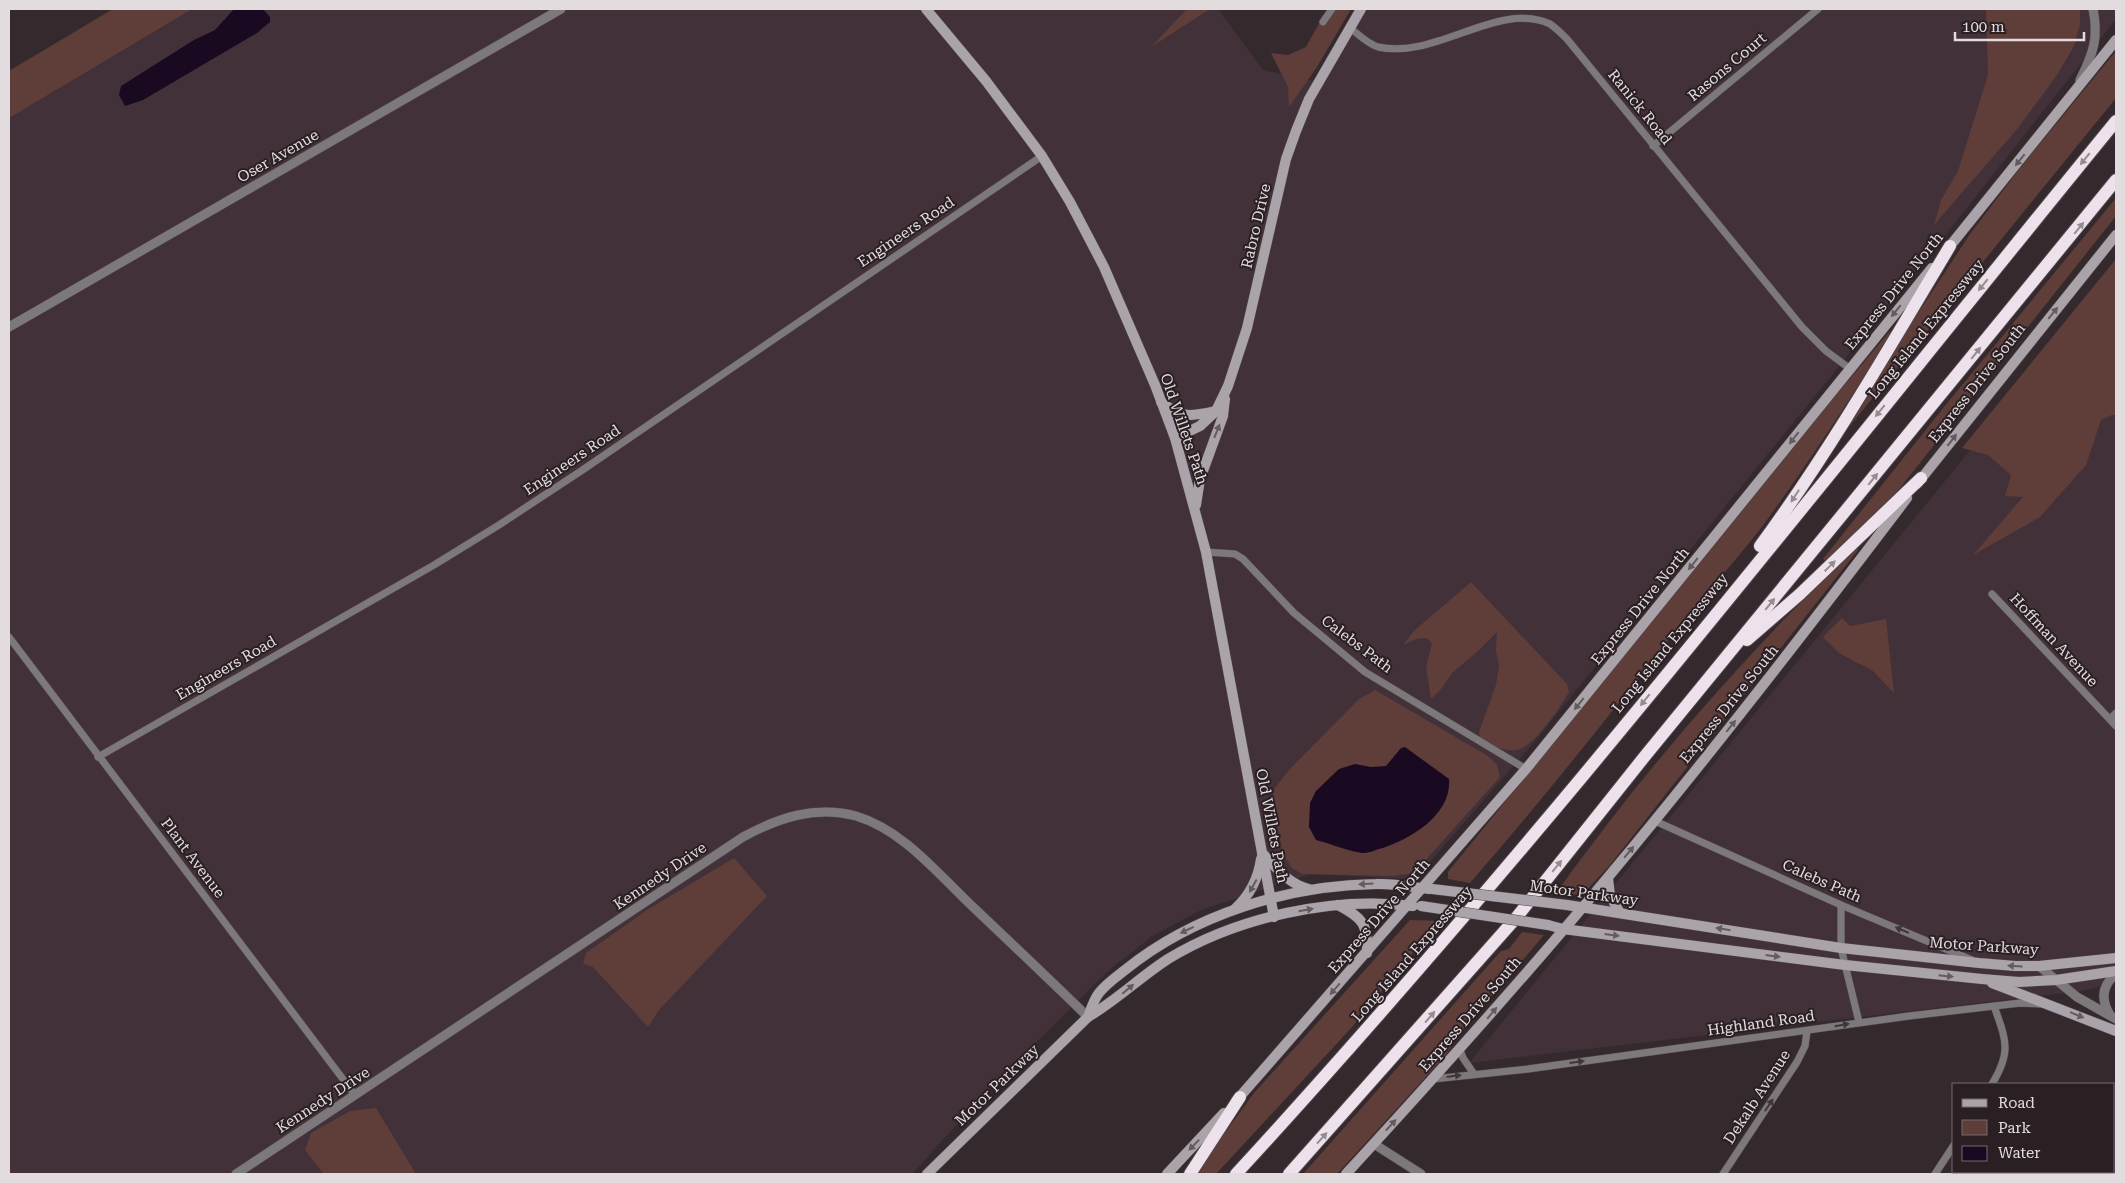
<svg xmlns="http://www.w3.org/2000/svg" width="2125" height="1183" viewBox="0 0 2125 1183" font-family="'Roboto Serif',serif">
  <rect width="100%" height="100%" fill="#342a2e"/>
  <g fill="#423139">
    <polygon points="144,9 1218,9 1263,70 1322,83 1366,9 2116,9 2116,19 1939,243 1530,747 1415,879 1311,874 1201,910 1151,937 1109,970 987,1091 912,1174 9,1174 9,84"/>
    <polygon points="2116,272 2116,983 2081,991 1469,1063"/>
  </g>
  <g fill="#5f3e3a">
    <polygon points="113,9 192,9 9,118 9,71"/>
    <polygon points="1187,9 1210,9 1151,47"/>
    <polygon points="1327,9 1351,9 1317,67 1289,107 1288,87 1271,53 1288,55 1306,47"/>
    <polygon points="1986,9 2080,9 2080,24 2074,46 2057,75 2018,128 1934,225 1941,200 1958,171 1988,75"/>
    <polygon points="2116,51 2116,98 1832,448 1831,446 1970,234 2024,163"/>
    <polygon points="2116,198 2116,216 1896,493 1826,561 1823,559 1944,407"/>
    <polygon points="2116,259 2116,415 2112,415 2101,420 2086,465 2040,517 1973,555 2023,497 2005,496 2011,475 1988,455 1962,448"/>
    <path d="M1890,331L1892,333C1853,394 1814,455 1772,513C1746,550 1714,583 1686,618C1615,708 1545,797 1470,883L1448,879V872L1820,414Z"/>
    <path d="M1856,548L1858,550L1610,865L1582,895L1556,893C1645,769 1746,653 1856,548Z"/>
    <path d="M1471,582L1567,684L1569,692C1560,707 1535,746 1517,750C1506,753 1490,744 1480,738L1479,732L1496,685L1499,666L1496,651L1497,632L1477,652L1452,673L1441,689L1431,699L1426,666L1432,644L1427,638L1416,639L1403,645L1414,631Z"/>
    <polygon points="1842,618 1850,626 1886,619 1894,693 1873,671 1839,653 1823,637"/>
    <polygon points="1375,690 1488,756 1497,765 1500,777 1414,873 1393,876 1302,874 1292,868 1283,854 1272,800 1275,788 1289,770 1359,699"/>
    <polygon points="734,858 767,896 659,1010 648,1027 593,967 583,964 586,953 647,910"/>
    <polygon points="1410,920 1439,921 1353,1026 1216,1174 1195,1174 1254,1093"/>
    <polygon points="1522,932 1544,935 1459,1035 1445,1056 1337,1174 1303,1174 1501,951 1509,949"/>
    <polygon points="376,1108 416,1174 324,1174 305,1150 311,1133 350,1111"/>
  </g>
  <g fill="#190921">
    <polygon points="234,9 263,9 270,17 270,22 257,33 143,100 125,106 119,95 121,86 194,40 215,30"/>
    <path d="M1405,747L1449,779C1452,814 1412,838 1383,848C1377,849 1370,853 1364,853C1354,853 1328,843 1316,840L1309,827L1310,803L1316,791L1339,769L1355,764L1371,767L1386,766L1401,748Z"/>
  </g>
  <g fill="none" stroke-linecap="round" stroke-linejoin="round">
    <defs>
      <g id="minor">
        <polyline points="1323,22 1332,9"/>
        <path d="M1350,28C1358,34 1368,44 1378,47C1436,60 1498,0 1550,24C1556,28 1562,34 1567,39L1802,327L1826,351L1849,368"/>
        <polyline points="1653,146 1818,9"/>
        <polyline points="1206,552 1235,554 1243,559 1294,613 1365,672 1526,769"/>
        <polyline points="1992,594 2116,726"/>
        <polyline points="9,637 355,1095"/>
        <polyline points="2110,719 2116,713"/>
        <polyline points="98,757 434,565 499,525 581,471 1042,156"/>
        <polyline points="1655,821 1841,905 1972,960"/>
        <polyline points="1841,905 1841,948 1859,1022"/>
        <polyline points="1460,1050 1463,1058 1474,1074"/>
        <polyline points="1433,1079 1528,1069 1909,1016 2020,1003 2040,1004"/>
        <path d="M1992,1084C2012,1051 2006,1040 1994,1006"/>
        <polyline points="1723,1174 1797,1062 1805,1046 1807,1031"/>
        <polyline points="1935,1174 1954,1145"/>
      </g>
      <g id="tertiary">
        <path d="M2080,80C2093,54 2099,38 2093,9"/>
        <polyline points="9,327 561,9"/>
        <polyline points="2039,966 2077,997 2116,1019"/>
        <path d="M2110,1015C2101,1000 2101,986 2116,974"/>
        <polyline points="1374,1144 1421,1174"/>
        <path d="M236,1174L743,837C778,818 815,805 856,816C903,830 938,874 972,906C1011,943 1050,980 1088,1017"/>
      </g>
      <g id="secondary">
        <polyline points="926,9 986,81 1042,156 1070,202 1104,267 1155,385 1175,438 1206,552 1274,917"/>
        <polyline points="1946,251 2116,40"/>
        <path d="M1161,402C1181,418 1190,417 1215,411"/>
        <polyline points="1175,438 1200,426 1216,411 1228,386 1247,328 1286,159 1296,131 1309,99 1361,9"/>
        <polyline points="1917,484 2116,235"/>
        <polyline points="1196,505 1200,479 1223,416 1225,399"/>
        <path d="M1262,853C1277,868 1288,884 1309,889"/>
        <polyline points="1608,878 1610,896 1620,913"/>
        <path d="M1338,905C1363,918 1368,924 1367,953"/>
        <polyline points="1567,905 1841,948 1979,963 2015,966 2039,966 2116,958"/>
        <path d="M1235,909C1250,895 1258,880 1261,859"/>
        <polyline points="1548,925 1563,929 1845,965 1982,979 2019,982 2056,980 2116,971"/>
        <polyline points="1992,983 2116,1031"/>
        <path d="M1088,1017C1091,1009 1094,999 1099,993C1106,984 1116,977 1125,970C1193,915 1288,885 1376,884C1394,883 1411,887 1429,889"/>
        <polyline points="1236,1101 1526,769 1932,268"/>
        <path d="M927,1174L1088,1017C1117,1000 1140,977 1168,959C1237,917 1333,896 1413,906"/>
        <polyline points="1167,1174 1224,1113"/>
        <path d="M1346,1174C1435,1077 1524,978 1609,876C1712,753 1810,626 1907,498"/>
      </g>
      <g id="motorway">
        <path d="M1760,546C1830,451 1889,348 1950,246"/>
        <polyline points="1747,640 1800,594 1921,478"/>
        <polyline points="1190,1174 1240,1097"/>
        <path d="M1236,1174C1546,837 1827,475 2116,121"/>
        <polyline points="1289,1174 1516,918 1645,756 2116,180"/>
      </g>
    </defs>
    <use href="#minor" stroke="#50464a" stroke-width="8"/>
    <use href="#tertiary" stroke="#50464a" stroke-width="10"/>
    <use href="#secondary" stroke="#50464a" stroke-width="11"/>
    <use href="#motorway" stroke="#50464a" stroke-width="14"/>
    <use href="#minor" stroke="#7d787c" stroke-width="7"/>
    <use href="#tertiary" stroke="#7d787c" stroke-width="9"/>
    <use href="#secondary" stroke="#aaa3a9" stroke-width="10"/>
    <use href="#motorway" stroke="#ede2eb" stroke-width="12"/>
    <defs>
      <g id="secondary-bridge">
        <polyline points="1432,889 1567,905"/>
        <polyline points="1421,906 1548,925"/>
      </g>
    </defs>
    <use href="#secondary-bridge" stroke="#50464a" stroke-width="11" stroke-linecap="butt"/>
    <use href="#secondary-bridge" stroke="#aaa3a9" stroke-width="10"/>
  </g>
  <defs><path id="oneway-solid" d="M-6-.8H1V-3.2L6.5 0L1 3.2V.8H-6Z" transform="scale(1.25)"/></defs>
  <g fill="#958b91">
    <use href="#oneway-solid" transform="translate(2085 159) rotate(129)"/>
    <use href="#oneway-solid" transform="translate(2079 228) rotate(-51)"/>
    <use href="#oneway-solid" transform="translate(1983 285) rotate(129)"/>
    <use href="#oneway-solid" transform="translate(1976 353) rotate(-51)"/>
    <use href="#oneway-solid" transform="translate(1880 411) rotate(129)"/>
    <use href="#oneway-solid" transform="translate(1873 479) rotate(-51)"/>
    <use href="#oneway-solid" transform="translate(1795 496) rotate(123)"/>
    <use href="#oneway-solid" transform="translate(1830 566) rotate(-44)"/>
    <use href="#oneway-solid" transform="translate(1770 604) rotate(-51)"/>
    <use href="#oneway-solid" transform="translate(1645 700) rotate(129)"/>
    <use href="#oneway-solid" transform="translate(1557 866) rotate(-51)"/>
    <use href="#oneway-solid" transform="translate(1430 1017) rotate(-49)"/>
    <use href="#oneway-solid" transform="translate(1322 1138) rotate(-48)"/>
  </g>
  <g fill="#645b60">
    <use href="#oneway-solid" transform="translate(2020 160) rotate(129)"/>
    <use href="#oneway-solid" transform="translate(1896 311) rotate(129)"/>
    <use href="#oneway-solid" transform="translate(2053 313) rotate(-51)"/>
    <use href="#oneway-solid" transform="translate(1217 431) rotate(-68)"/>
    <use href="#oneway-solid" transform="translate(1794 438) rotate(128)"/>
    <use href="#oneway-solid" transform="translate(1952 440) rotate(-52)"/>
    <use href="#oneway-solid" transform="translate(1693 564) rotate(129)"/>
    <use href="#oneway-solid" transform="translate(1579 704) rotate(129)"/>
    <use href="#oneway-solid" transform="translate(1731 726) rotate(-51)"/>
    <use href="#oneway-solid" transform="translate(1629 852) rotate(-50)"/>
    <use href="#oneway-solid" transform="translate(1366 884) rotate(177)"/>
    <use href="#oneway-solid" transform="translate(1253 886) rotate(119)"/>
    <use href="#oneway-solid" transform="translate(1306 910) rotate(-10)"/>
    <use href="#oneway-solid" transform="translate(1723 929) rotate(-171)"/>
    <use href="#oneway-solid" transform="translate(1187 930) rotate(155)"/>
    <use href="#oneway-solid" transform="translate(1612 935) rotate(7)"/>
    <use href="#oneway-solid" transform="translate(1773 956) rotate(7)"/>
    <use href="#oneway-solid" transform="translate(2015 966) rotate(-177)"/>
    <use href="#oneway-solid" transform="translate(1946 976) rotate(6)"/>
    <use href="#oneway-solid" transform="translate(1128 989) rotate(-40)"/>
    <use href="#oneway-solid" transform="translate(1335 989) rotate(131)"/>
    <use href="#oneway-solid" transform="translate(1492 1013) rotate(-50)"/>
    <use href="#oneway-solid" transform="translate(2077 1015) rotate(22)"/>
    <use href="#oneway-solid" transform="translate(1391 1125) rotate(-47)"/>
    <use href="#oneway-solid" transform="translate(1194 1145) rotate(134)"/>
  </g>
  <g fill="#3f363a">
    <use href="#oneway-solid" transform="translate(1902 930) rotate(-157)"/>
    <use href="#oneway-solid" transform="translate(1842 1025) rotate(-10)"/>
    <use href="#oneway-solid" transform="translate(1577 1062) rotate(-8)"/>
    <use href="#oneway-solid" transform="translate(1454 1076) rotate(-7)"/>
    <use href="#oneway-solid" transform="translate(1769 1105) rotate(-56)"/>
  </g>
  <g text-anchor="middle" stroke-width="4" stroke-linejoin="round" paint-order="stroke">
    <g font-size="15" fill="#e3dcdf" stroke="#2a2024">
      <text transform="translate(1727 67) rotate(-40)" y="5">Rasons Court</text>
      <text transform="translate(1640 107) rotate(51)" y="5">Ranick Road</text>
      <text transform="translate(278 156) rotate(-30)" y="5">Oser Avenue</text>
      <text transform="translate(1256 226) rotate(-77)" y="5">Rabro Drive</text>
      <text transform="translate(906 232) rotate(-34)" y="5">Engineers Road</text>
      <text transform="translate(1894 291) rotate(-51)" y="5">Express Drive North</text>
      <text transform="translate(1926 329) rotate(-51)" y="5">Long Island Expressway</text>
      <text transform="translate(1977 383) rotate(-52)" y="5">Express Drive South</text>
      <text transform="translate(1184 429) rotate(71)" y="5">Old Willets Path</text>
      <text transform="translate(572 460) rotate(-34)" y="5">Engineers Road</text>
      <text transform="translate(1640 606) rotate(-51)" y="5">Express Drive North</text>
      <text transform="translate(2054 640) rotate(47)" y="5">Hoffman Avenue</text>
      <text transform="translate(1670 643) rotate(-51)" y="5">Long Island Expressway</text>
      <text transform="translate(1357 644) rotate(37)" y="5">Calebs Path</text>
      <text transform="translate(226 668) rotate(-30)" y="5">Engineers Road</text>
      <text transform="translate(1729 704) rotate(-51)" y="5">Express Drive South</text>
      <text transform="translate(1272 826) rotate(79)" y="5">Old Willets Path</text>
      <text transform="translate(193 858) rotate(53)" y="5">Plant Avenue</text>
      <text transform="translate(660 876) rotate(-34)" y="5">Kennedy Drive</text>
      <text transform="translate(1822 881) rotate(24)" y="5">Calebs Path</text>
      <text transform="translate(1584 893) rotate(8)" y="5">Motor Parkway</text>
      <text transform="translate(1379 916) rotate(-49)" y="5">Express Drive North</text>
      <text transform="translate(1984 946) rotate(4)" y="5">Motor Parkway</text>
      <text transform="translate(1412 954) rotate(-49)" y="5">Long Island Expressway</text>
      <text transform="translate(1470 1014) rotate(-49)" y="5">Express Drive South</text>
      <text transform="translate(1761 1023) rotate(-8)" y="5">Highland Road</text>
      <text transform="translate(997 1085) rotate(-44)" y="5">Motor Parkway</text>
      <text transform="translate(1757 1097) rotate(-57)" y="5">Dekalb Avenue</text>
      <text transform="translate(323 1100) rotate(-33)" y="5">Kennedy Drive</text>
    </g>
  </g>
  <rect width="2125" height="1183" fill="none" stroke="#e3dcdf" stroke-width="20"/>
  <rect x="1952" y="1083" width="162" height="90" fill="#2a2024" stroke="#746b6f"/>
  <rect x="1962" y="1099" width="25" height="8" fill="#aaa3a9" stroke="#746b6f"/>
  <text x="1998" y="1108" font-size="15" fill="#e3dcdf">Road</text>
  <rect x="1962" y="1120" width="25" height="15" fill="#5f3e3a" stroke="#746b6f"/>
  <text x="1998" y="1133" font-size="15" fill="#e3dcdf">Park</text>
  <rect x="1962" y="1146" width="25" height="15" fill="#190921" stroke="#746b6f"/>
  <text x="1998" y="1158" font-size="15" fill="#e3dcdf">Water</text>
  <path d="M1955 32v8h129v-8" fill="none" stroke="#e3dcdf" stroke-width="2.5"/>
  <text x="1962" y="32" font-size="15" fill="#e3dcdf" stroke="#2a2024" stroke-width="4" paint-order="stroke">100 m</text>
</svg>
